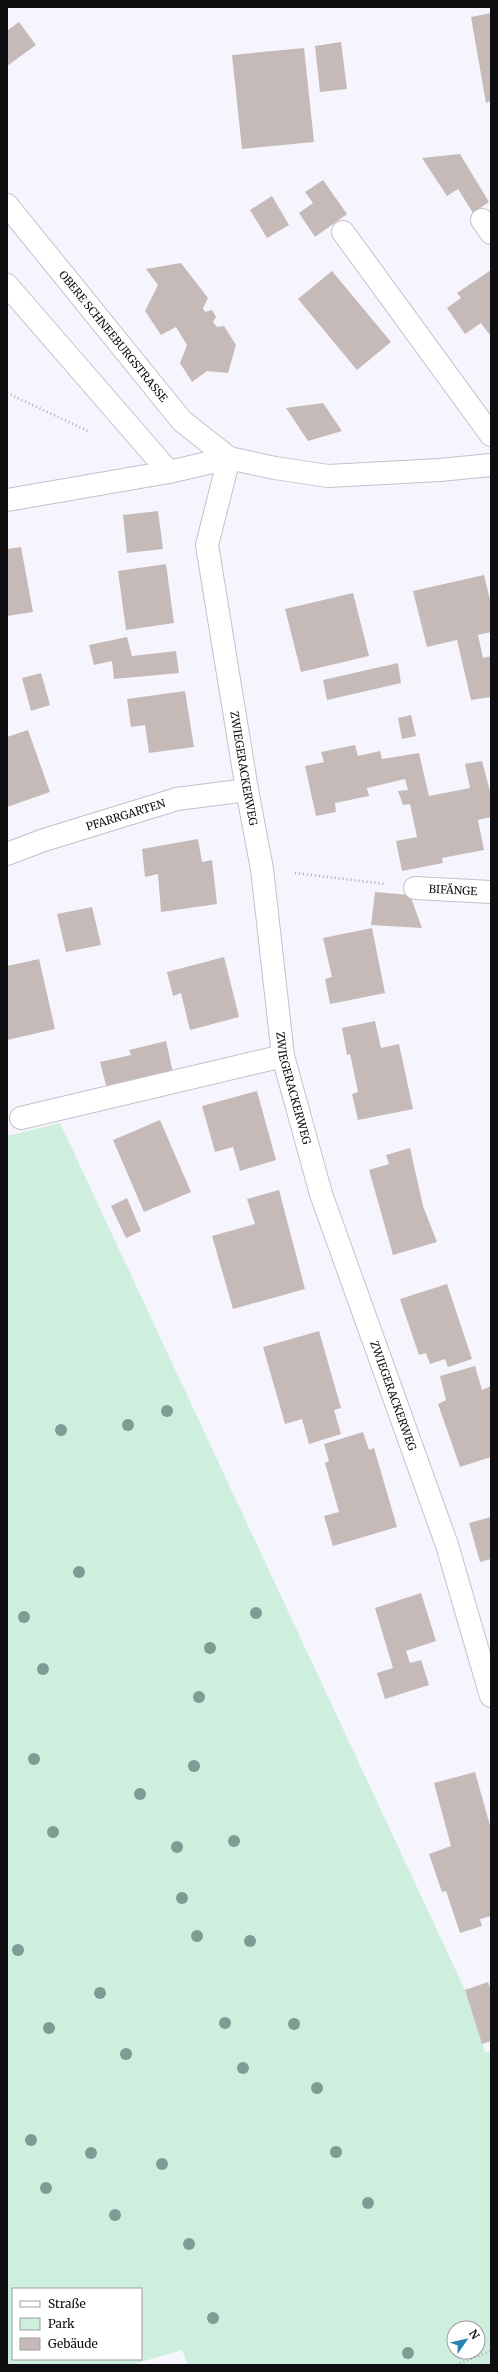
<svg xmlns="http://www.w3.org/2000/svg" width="498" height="2372" viewBox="0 0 498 2372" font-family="Merriweather,serif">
  <rect width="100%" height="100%" fill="#f6f5fe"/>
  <path fill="#cfefde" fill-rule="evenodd" d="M60,1123L465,1990L485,2052H491V2365H188L182,2350L131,2365H7V1136ZM13,2289H141V2359H13ZM454,2328H478V2352H454Z"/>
  <g fill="#c6bab8">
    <polygon points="491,13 491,101 486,103 471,17"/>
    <polygon points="19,22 36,45 7,66 7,31"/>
    <polygon points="341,42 347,89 320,92 315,46"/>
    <polygon points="304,48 314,142 242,149 232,55"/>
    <polygon points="460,154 489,202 473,213 458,189 447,196 422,158"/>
    <polygon points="323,180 347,214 315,237 299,213 313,203 305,192"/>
    <polygon points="272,196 289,225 267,238 250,210"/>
    <polygon points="181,263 208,298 203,308 205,312 212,310 216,317 213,322 217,327 224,326 236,345 228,373 207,371 192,382 180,363 187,345 176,327 161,335 145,311 158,285 146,269"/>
    <polygon points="491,270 491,333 489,334 481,323 465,334 447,308 461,298 457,293"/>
    <polygon points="332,271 391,342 357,370 298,299"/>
    <polygon points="323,403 342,431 308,441 286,408"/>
    <polygon points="158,511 163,549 127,553 123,515"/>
    <polygon points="21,547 33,612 7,616 7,549"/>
    <polygon points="166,564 174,623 126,630 118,571"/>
    <polygon points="484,575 491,604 491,632 478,635 483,658 491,656 491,697 471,700 457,640 427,647 413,591"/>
    <polygon points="353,593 369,656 301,672 285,609"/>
    <polygon points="127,637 132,656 176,651 179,673 114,679 112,661 94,665 89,645"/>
    <polygon points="398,663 401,683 327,700 323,680"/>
    <polygon points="41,673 50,705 31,711 22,678"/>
    <polygon points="185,691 194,747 149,753 145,725 131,727 127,699"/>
    <polygon points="411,715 416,736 402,739 398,718"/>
    <polygon points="28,730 50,792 7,807 7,737"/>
    <polygon points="355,745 358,756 380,751 382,759 419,753 429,796 470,788 465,764 482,761 491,795 491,817 478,820 484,850 442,858 443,863 402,871 396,841 417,837 410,804 403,805 398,791 408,790 405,779 367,788 369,796 335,803 336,812 316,816 305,766 324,762 321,752"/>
    <polygon points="198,839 202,862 212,860 217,904 161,912 158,874 145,877 142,849"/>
    <polygon points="375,892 410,895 422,928 371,925"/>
    <polygon points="92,907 101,945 66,952 57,914"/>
    <polygon points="372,928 385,993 330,1004 325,979 332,977 323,938"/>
    <polygon points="224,957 239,1017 190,1030 181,993 173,996 167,972"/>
    <polygon points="39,959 55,1029 7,1040 7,966"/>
    <polygon points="375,1021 381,1048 399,1044 413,1109 358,1120 352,1094 358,1092 350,1054 347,1055 342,1028"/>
    <polygon points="166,1041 173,1073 107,1089 100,1062 131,1055 129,1050"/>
    <polygon points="257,1091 276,1160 240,1171 233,1147 215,1152 202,1106"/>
    <polygon points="160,1120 191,1192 144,1212 113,1140"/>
    <polygon points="410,1148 423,1206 437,1242 393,1255 369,1170 389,1164 386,1155"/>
    <polygon points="279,1190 305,1289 233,1309 212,1236 255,1224 247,1199"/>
    <polygon points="127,1198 141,1231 126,1238 111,1206"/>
    <polygon points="447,1284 472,1359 448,1367 445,1359 430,1364 426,1353 419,1355 400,1299"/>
    <polygon points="319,1331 341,1408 334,1410 341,1434 309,1444 302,1419 285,1424 263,1347"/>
    <polygon points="475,1366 482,1390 491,1386 491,1457 460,1467 438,1404 446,1400 440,1376"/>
    <polygon points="363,1432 369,1450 374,1448 397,1527 333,1546 324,1516 339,1512 325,1463 329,1461 324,1444"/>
    <polygon points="491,1517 491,1559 480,1562 469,1523"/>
    <polygon points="421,1593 436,1641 406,1651 410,1663 421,1660 429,1685 385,1699 377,1673 393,1668 375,1608"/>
    <polygon points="475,1772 491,1829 491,1916 480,1919 482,1926 460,1933 446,1891 442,1892 429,1854 451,1846 434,1783"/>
    <polygon points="488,1982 491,1990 491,2041 482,2044 465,1990"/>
  </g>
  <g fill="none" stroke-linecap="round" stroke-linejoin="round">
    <defs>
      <g id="service">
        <polyline points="482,220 491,233"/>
        <polyline points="343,232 491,435"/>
        <polyline points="7,285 169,472"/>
        <polyline points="21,1118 283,1056"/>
      </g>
      <g id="minor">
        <path id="s1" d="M7,205L182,421L229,458L275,468L328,476L440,470L491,465"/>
        <path id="s2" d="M7,500L169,472L229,458L207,545L247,790L262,869L283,1056L321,1194L447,1545L491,1696"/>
        <path id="s3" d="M7,854L44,840L177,799L247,790"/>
        <path id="s4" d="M415,888L491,892"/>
      </g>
    </defs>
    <use href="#service" stroke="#c3c1cb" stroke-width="24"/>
    <use href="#minor" stroke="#c3c1cb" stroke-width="24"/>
    <g stroke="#aaa9b0" stroke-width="2.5" stroke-dasharray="1 3" stroke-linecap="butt">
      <polyline points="7,393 90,432"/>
      <polyline points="295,873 385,884"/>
      <polyline points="456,2365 491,2351"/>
    </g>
    <use href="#service" stroke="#fff" stroke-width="22"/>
    <use href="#minor" stroke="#fff" stroke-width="22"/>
  </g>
  <g fill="#7d9c94">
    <circle cx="167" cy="1411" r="6"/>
    <circle cx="128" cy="1425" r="6"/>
    <circle cx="61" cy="1430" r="6"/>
    <circle cx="79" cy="1572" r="6"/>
    <circle cx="256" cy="1613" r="6"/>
    <circle cx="24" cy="1617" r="6"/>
    <circle cx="210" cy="1648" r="6"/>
    <circle cx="43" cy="1669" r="6"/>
    <circle cx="199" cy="1697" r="6"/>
    <circle cx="34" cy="1759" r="6"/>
    <circle cx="194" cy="1766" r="6"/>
    <circle cx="140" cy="1794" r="6"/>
    <circle cx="53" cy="1832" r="6"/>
    <circle cx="234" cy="1841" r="6"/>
    <circle cx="177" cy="1847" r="6"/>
    <circle cx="182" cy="1898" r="6"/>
    <circle cx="197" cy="1936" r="6"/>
    <circle cx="250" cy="1941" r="6"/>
    <circle cx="18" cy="1950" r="6"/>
    <circle cx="100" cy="1993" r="6"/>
    <circle cx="225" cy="2023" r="6"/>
    <circle cx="294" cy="2024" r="6"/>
    <circle cx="49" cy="2028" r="6"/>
    <circle cx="126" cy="2054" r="6"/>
    <circle cx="243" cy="2068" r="6"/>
    <circle cx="317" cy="2088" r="6"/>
    <circle cx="31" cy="2140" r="6"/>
    <circle cx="336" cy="2152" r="6"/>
    <circle cx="91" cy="2153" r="6"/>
    <circle cx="162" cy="2164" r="6"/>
    <circle cx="46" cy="2188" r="6"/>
    <circle cx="368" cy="2203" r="6"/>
    <circle cx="115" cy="2215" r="6"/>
    <circle cx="189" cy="2244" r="6"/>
    <circle cx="213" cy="2318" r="6"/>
    <circle cx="408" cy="2353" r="6"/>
  </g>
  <g text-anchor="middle" stroke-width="3" stroke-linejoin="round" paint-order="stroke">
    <g font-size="11" fill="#0e0e11" stroke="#fff">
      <text dy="4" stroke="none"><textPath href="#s1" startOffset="169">OBERE SCHNEEBURGSTRASSE</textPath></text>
      <text dy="4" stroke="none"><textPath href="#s2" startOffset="542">ZWIEGERACKERWEG</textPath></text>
      <text dy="4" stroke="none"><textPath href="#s3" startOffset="125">PFARRGARTEN</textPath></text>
      <text dy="4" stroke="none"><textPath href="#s4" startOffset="38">BIFÄNGE</textPath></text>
      <text dy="4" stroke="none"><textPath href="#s2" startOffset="866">ZWIEGERACKERWEG</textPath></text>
      <text dy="4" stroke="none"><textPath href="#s2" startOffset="1190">ZWIEGERACKERWEG</textPath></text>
    </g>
  </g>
  <rect width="498" height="2372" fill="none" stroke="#0e0e11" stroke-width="16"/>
  <rect x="12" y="2288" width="130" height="72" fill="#ffffff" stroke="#9f9fa0"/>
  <rect x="20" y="2301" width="20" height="6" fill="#ffffff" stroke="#9f9fa0"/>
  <text x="48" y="2308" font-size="12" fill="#0e0e11">Straße</text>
  <rect x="20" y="2318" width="20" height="12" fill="#cfefde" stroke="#9f9fa0"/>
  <text x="48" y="2328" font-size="12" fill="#0e0e11">Park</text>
  <rect x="20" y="2338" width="20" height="12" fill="#c6bab8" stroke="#9f9fa0"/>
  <text x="48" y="2348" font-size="12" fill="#0e0e11">Gebäude</text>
  <g transform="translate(466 2340) rotate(56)"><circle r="19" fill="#ffffff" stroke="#9f9fa0"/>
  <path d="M0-3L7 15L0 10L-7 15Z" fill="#2c84b2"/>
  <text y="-6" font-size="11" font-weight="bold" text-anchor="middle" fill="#0e0e11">N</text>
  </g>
</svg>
